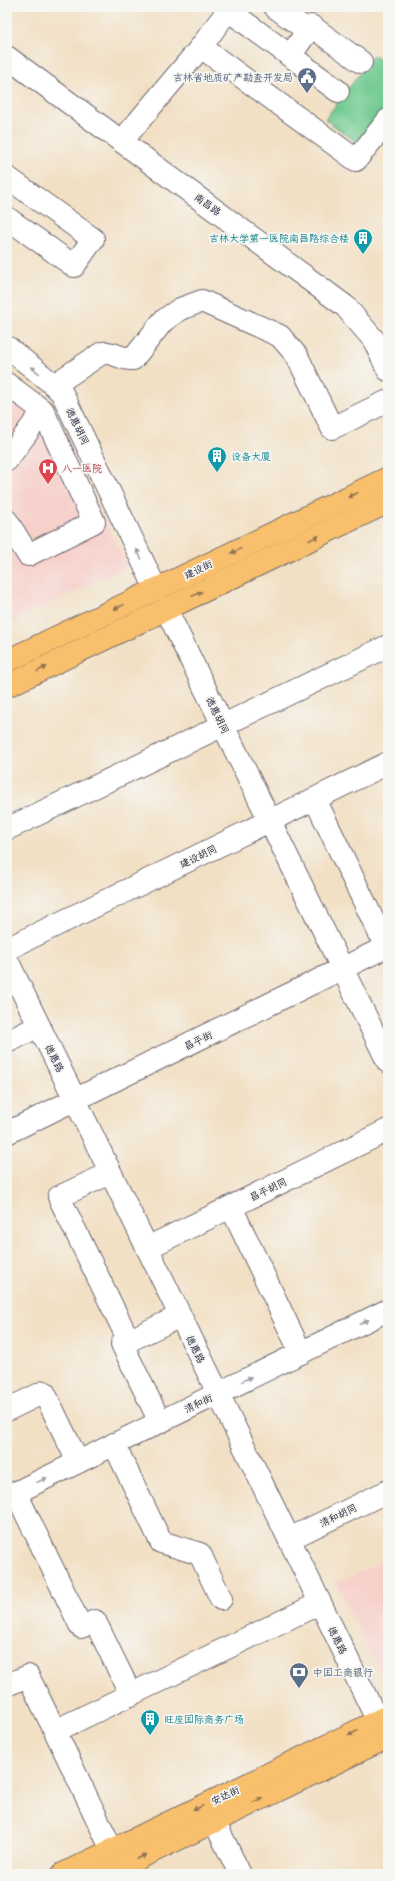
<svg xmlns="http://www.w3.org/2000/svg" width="395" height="1881" viewBox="0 0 395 1881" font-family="'Playpen Sans','LXGW WenKai TC',sans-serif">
  <rect width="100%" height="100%" fill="#f6f6f2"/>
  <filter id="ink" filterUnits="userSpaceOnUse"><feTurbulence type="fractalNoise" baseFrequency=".025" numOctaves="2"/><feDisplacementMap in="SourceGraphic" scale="8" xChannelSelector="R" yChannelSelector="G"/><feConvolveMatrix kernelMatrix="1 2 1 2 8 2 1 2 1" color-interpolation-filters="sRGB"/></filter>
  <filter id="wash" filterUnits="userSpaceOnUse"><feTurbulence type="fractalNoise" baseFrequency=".012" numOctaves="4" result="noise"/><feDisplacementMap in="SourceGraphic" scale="16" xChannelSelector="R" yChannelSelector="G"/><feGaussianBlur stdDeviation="0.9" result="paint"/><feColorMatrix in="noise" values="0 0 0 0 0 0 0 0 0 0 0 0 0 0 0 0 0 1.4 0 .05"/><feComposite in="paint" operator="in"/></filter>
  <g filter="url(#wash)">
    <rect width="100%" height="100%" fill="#f2e0c5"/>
    <g fill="#f7d0ca">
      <polygon points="7,371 48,404 128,566 7,625"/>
      <polygon points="388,1559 388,1683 385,1684 336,1583"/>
    </g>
    <polygon fill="#6fc990" stroke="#487666" points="374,55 388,66 388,108 360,145 325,119"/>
  </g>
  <g filter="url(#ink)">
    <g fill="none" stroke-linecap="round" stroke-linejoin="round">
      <defs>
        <g id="minor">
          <polyline points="275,7 308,31"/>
          <polyline points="290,56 311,26 361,62"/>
          <polyline points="7,57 345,306 374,340 388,370"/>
          <polyline points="338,91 228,10 201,47 356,160 388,120"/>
          <polyline points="122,141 201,47"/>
          <polyline points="7,180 8,178 93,239 74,266 7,218"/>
          <polyline points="7,347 54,385 62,393 156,589"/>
          <polyline points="7,384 43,411 94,522 28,555 7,521"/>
          <path d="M54,385L102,353C113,351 121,360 133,359L163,321L180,309L202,301L280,336L297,356L332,428L388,401"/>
          <polyline points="7,460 43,411"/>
          <polyline points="166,609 388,1062"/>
          <polyline points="315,799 386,947"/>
          <polyline points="7,829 388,646"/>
          <polyline points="7,949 388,763"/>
          <polyline points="7,960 386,1738"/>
          <polyline points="7,1042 39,1026"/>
          <polyline points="7,1133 388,946"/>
          <polyline points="110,1173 59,1197 129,1341"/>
          <polyline points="231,1207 301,1353"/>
          <polyline points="147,1248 388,1130"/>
          <polyline points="7,1410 44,1392 78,1462"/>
          <polyline points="160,1422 122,1344 180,1316"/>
          <polyline points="114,1444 161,1542 200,1554 221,1599"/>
          <polyline points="16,1493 81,1627 95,1621 131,1695"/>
          <polyline points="7,1497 388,1310"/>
          <polyline points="289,1539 388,1491"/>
          <polyline points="7,1685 28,1676 55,1731 320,1603"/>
          <polyline points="55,1731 112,1850"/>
          <polyline points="214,1821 240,1874"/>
        </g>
        <g id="major">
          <polyline points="7,661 388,478"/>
          <polyline points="7,686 388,502"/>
          <polyline points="63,1874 388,1716"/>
          <polyline points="106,1874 388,1737"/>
        </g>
      </defs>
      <use href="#minor" stroke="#6b646b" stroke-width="24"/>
      <use href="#major" stroke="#6b646b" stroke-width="24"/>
      <use href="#minor" stroke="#fff" stroke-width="22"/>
      <use href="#major" stroke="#f8bf6c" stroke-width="22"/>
    </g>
    <defs><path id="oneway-solid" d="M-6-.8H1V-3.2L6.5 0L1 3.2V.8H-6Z"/></defs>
    <g fill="#9c9ca7">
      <use href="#oneway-solid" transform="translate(35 370) rotate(-141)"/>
      <use href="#oneway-solid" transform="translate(139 554) rotate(-116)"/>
      <use href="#oneway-solid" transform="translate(364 1322) rotate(-26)"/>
      <use href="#oneway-solid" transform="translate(247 1379) rotate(-26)"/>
      <use href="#oneway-solid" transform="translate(42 1480) rotate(-26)"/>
    </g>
    <g fill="#8d7054">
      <use href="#oneway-solid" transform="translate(353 495) rotate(154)"/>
      <use href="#oneway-solid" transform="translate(314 538) rotate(-26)"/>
      <use href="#oneway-solid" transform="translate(236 551) rotate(154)"/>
      <use href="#oneway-solid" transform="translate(197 594) rotate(-26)"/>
      <use href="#oneway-solid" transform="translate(119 607) rotate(154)"/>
      <use href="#oneway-solid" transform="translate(42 669) rotate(-26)"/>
      <use href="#oneway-solid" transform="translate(353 1733) rotate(154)"/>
      <use href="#oneway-solid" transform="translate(258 1800) rotate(-26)"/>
      <use href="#oneway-solid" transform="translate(198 1808) rotate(154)"/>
      <use href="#oneway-solid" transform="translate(141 1857) rotate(-26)"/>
    </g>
  </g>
  <defs>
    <symbol id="civic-pin" viewBox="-11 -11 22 30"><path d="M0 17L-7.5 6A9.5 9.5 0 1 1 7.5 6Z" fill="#5c6f8a" stroke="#f6f6f2"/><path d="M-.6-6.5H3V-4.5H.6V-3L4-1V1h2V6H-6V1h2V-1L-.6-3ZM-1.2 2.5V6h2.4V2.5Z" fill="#fff"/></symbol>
    <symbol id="building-pin" viewBox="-11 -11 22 30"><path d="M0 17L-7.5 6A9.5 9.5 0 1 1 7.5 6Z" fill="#0f9aa8" stroke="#f6f6f2"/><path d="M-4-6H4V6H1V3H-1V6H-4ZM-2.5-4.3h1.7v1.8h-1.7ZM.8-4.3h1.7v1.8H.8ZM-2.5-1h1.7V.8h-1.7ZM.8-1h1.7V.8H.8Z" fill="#fff"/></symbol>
    <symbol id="hospital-pin" viewBox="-11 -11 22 30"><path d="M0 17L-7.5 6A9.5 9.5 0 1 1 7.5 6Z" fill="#e0444e" stroke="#f6f6f2"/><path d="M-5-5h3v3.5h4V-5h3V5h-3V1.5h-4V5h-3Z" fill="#fff"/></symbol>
    <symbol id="bank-pin" viewBox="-11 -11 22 30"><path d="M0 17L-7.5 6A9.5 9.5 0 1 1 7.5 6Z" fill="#5c6f8a" stroke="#f6f6f2"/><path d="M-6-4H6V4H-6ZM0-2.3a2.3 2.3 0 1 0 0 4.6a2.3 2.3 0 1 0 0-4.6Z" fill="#fff"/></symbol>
  </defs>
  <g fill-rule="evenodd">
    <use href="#civic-pin" x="296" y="66" width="22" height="30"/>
    <use href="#building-pin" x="352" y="227" width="22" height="30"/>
    <use href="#building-pin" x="206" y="445" width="22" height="30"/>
    <use href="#hospital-pin" x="37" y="457" width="22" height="30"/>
    <use href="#bank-pin" x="288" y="1661" width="22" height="30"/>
    <use href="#building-pin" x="139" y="1708" width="22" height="30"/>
  </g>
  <g text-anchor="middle" stroke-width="3.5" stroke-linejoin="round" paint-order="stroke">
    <g font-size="10" fill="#4e5e75" stroke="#f6f6f2" text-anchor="end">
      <text x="293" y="81">吉林省地质矿产勘查开发局</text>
      <text x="313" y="1676" text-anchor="start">中国工商银行</text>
    </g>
    <g font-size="10" fill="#22223b" stroke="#f6f6f2">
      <text transform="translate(208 204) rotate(36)" y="4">南昌路</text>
      <text transform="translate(78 426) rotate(64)" y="4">德惠胡同</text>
      <text transform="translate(198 569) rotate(-26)" y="4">建设街</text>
      <text transform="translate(218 715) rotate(64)" y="4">德惠胡同</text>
      <text transform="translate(198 856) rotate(-26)" y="4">建设胡同</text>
      <text transform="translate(198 1040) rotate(-26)" y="4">昌平街</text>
      <text transform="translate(55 1058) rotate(64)" y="4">德惠路</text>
      <text transform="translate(268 1189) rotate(-26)" y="4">昌平胡同</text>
      <text transform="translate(196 1349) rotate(64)" y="4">德惠路</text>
      <text transform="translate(198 1403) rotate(-26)" y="4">清和街</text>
      <text transform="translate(338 1515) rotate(-26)" y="4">清和胡同</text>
      <text transform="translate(338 1640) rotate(64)" y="4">德惠路</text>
      <text transform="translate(225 1795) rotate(-26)" y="4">安达街</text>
    </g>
    <g font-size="10" fill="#0d838f" stroke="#f6f6f2" text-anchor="start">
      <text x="349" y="242" text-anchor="end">吉林大学第一医院南昌路综合楼</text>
      <text x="231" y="460">设备大厦</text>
      <text x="164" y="1723">旺座国际商务广场</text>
    </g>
    <g font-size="10" fill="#be3a42" stroke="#f6f6f2" text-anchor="start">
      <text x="62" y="472">八一医院</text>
    </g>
  </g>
  <rect width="395" height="1881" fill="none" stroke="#f6f6f2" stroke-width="24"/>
</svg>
